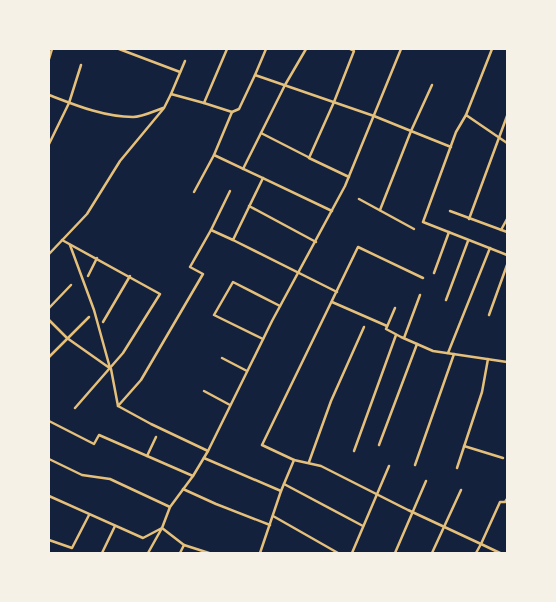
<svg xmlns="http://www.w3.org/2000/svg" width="556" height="602" viewBox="0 0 556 602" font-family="'Noto Sans',sans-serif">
  <rect width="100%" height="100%" fill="#14213d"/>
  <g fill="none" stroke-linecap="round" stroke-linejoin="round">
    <g stroke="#e5c07b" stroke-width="2.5">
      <polyline points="119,49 180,72"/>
      <polyline points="227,49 204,103 232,112 214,155 332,211"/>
      <polyline points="49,59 52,49"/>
      <polyline points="255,75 266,49"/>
      <polyline points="432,85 411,131 451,147"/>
      <polyline points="171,94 185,61"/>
      <path d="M49,95C75,105 104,117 133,117C142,117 154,111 163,108"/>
      <polyline points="232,112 239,109 255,75 374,116 411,131 380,210"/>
      <polyline points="466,115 492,49"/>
      <polyline points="261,133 308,157"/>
      <polyline points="507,143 466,115 456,132 423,222 507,255"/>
      <polyline points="49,144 69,103 81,65"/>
      <polyline points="243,169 285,85 306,49"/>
      <polyline points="349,177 309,158 334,102 354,51 350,49"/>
      <polyline points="194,192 214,155"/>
      <polyline points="359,199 414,229"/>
      <polyline points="249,206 316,242"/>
      <polyline points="450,211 507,232"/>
      <polyline points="469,219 507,116"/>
      <polyline points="211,230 230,191"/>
      <polyline points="501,230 507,219"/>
      <polyline points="62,240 160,294 123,353 75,408"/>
      <polyline points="233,240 337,292"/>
      <polyline points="70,245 94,310 110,368"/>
      <polyline points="49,254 87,214 120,161 164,108 171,94 204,103"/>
      <polyline points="434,273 449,232"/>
      <polyline points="88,276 97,258"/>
      <polyline points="446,300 468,241"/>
      <polyline points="332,302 387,326"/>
      <polyline points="49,308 71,285"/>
      <polyline points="395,308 386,329 401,337 433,351 507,362"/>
      <polyline points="489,315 507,265"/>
      <polyline points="49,320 67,338 111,369 118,406 141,380 203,274 190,267 211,230 233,240 263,178"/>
      <polyline points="103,322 130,276"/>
      <polyline points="404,338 420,295"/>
      <polyline points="263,339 214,315 233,282 280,306"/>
      <polyline points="448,353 490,248"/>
      <polyline points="49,357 89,317"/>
      <polyline points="222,358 247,371"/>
      <polyline points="204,391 230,405"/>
      <polyline points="118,406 151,424 208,451"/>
      <polyline points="49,421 94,444 99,435 193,476"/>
      <polyline points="379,445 417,344"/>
      <polyline points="464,446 503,458"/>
      <polyline points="354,451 396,335"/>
      <polyline points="147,456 156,437"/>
      <polyline points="204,458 281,491"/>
      <polyline points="49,459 82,475 110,479 170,507"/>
      <polyline points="294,460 262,445 358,247 423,278"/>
      <polyline points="309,462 331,401 364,327"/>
      <polyline points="415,465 454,354"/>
      <polyline points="457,468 482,392 488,359"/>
      <polyline points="284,484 363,526"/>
      <polyline points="183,489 216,504 270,525"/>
      <polyline points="49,496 143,538 162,528 148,553"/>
      <polyline points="273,516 338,553"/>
      <polyline points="49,540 72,548 89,515"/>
      <polyline points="184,545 162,528 170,507 193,476 208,451 272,321 345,186 401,49"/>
      <polyline points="102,553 115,526"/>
      <polyline points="180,553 184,545 209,553"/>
      <polyline points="260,553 281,491 294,460 321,466 408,510 481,544 476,553"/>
      <polyline points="352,553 389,466"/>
      <polyline points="395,553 426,481"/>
      <polyline points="432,553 461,490"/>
      <polyline points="500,553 481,544 500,502 505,502 507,499"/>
    </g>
  </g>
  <rect width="556" height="602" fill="none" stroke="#f6f1e7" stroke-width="100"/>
</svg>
